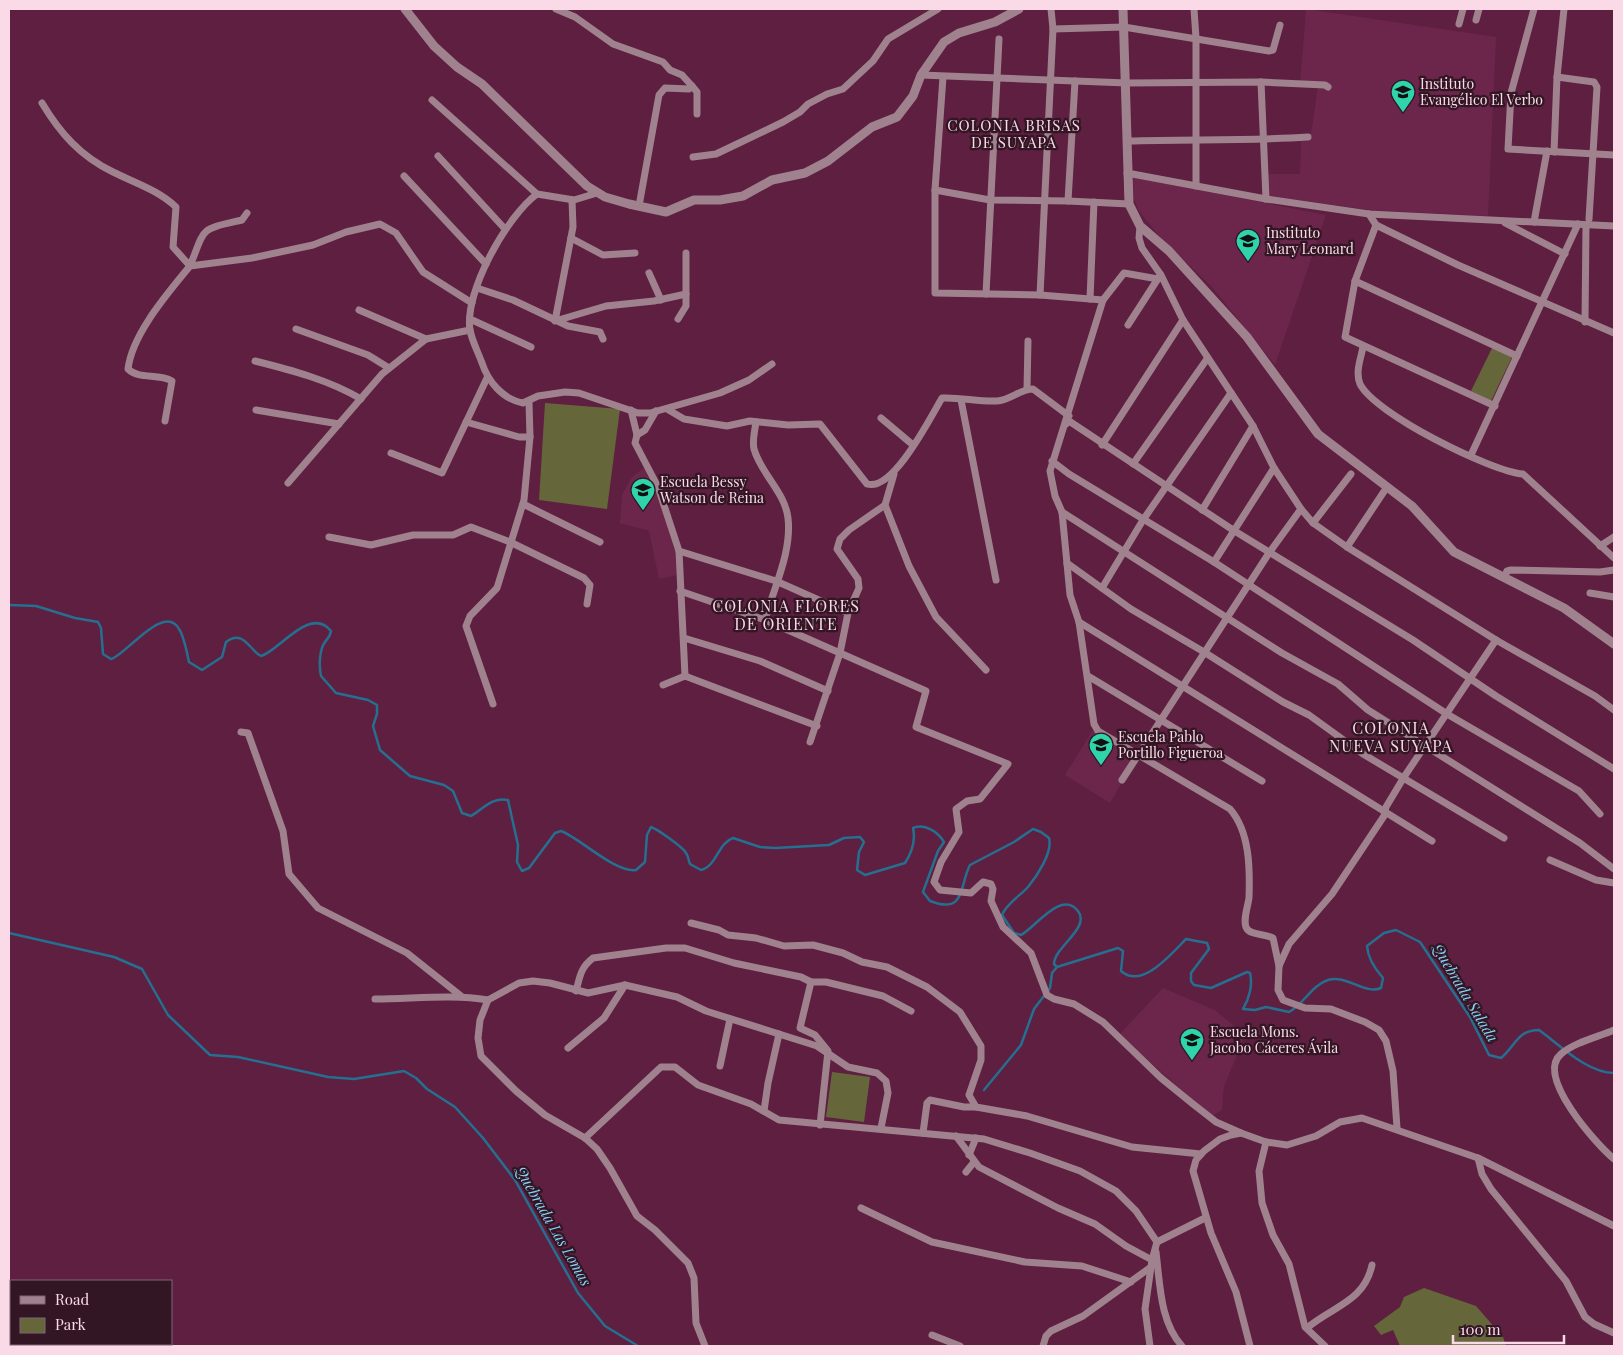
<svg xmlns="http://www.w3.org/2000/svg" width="1623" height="1355" viewBox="0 0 1623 1355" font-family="'Playfair Display',serif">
  <rect width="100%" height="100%" fill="#5e1f40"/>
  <g fill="#6c264b">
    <polygon points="1306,9 1496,37 1488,216 1371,210 1268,196 1267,174 1300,174 1301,140 1310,140 1318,87 1300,85"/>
    <polygon points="1133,177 1326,215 1275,365 1212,287 1160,237 1139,211 1134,199"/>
    <polygon points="645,467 661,499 674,538 677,575 659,579 649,531 620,523 622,495 632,477"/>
    <polygon points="1093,730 1137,757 1110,803 1065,775"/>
    <polygon points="1163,988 1215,1010 1245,1035 1224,1087 1222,1110 1212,1116 1119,1035"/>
  </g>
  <g fill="#65673b">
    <polygon points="1493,346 1513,355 1491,401 1471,391"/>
    <polygon points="545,403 620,409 607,509 539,500"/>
    <polygon points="832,1072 870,1077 864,1122 826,1117"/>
    <polygon points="1424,1288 1476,1306 1503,1337 1506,1346 1400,1346 1393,1330 1381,1335 1374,1326 1400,1307 1404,1297"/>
  </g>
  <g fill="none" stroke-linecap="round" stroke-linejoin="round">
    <g stroke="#257090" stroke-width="2.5">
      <path d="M9,605L36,606L75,618L98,622L101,628L103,654L111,659C125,656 164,602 179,629C184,636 187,653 189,662L202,670L222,657L226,642C244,629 249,650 261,656C279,651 310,605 331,631C330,637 328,638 325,642C319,650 319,667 321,676L336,693L368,700L377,705V714L373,726L380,750L410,776L444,785L453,791L462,813L471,816C484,808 492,797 508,800L518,845L517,862L522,871L529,868L555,833L561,831C580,838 615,873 636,870L645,862L647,835L651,827C657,829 683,847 686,853C689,857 688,860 690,864L701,870C717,866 718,843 733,838L760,847L775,848L829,845L844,838L860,837L864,842L859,852L857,870L865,875L905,863C912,852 916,841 913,828C925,823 938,832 944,842L938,851L923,892L930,901C966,915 959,886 970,865L1014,842L1033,829L1041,832L1049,838C1053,852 1037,876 1028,887C1020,896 1006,904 1002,915L1014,933L1021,935C1034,929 1061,889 1078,911C1091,928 1054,947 1054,964L1057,967L1118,948L1123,951L1121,971C1142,990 1172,953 1186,939L1207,943L1209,949L1191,973V981L1194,985L1211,988L1247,972L1250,973C1253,985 1249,999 1243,1009L1255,1010L1266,1007L1289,1012C1304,1004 1312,985 1328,980C1346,974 1365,995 1381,988L1383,978C1375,969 1368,959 1367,946L1384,933L1396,930L1420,942L1470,1017L1489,1055L1501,1058C1515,1047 1517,1030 1539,1030C1560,1045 1587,1073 1614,1073"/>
      <polyline points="9,933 114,957 142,969 168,1015 210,1055 238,1057 328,1077 354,1079 404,1071 416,1078 427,1089 455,1107 483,1138 515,1180 578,1293 605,1326 638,1346"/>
      <polyline points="984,1090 1021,1045 1034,1009 1050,988 1052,973 1057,967"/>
    </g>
    <g stroke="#9f828e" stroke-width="7">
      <polyline points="556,9 575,17 613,44 663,62 670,70 682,75 692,86 689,89 665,88 659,95 639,206"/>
      <polyline points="1194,9 1196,38 1196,186"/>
      <polyline points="1534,9 1511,93 1508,149 1614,155"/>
      <polyline points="1476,20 1479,9"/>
      <polyline points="1459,24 1463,9"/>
      <polyline points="1053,29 1124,27 1269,51 1273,50 1280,25"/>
      <polyline points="921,75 1127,83 1261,82 1266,199"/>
      <polyline points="943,77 935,190 935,293 1040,295 1103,300"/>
      <polyline points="1557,77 1594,82 1597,87 1589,219"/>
      <polyline points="1261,82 1325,85 1328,87"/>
      <polyline points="692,86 697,92 697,114"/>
      <polyline points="432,100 537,194"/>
      <path d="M42,103C60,133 80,156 113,172C135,183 158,190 176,207L173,247L190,266C206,226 199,230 242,220L247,213"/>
      <path d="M1128,141C1189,139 1248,141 1308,137"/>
      <polyline points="1554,152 1557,77 1564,9"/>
      <polyline points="438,156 505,229"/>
      <polyline points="693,157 716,154 783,122 800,112 808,104 827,94 843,89 873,61 888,39 938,9"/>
      <polyline points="1127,173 1266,199 1369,214 1614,226"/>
      <polyline points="404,176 486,264"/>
      <polyline points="935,190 990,200 1068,201 1129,204"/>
      <path d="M597,193L574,200L537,194C507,216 464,292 470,330C472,341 478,352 482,363C488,381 502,399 523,403L538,396L565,392L579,393L638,413H650L720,393L749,380L772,364"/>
      <polyline points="572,200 573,227 555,321 606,306 654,301 686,294"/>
      <polyline points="1068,201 1075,81"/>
      <polyline points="1369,214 1376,225 1355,281 1345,337 1495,406"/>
      <polyline points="1534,222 1547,151"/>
      <polyline points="1505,223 1565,254"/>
      <polyline points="1376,225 1458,265 1614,333"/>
      <polyline points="1140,226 1139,238 1142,248 1161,275 1183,320 1253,426 1274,468 1301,509 1313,523 1347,547 1496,640 1595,696 1614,710"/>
      <polyline points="571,238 603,255 635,253"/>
      <polyline points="649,273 661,300"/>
      <path d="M1158,279L1124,273L1103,300L1050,471L1055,496L1062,512L1070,595L1079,622L1094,724L1098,731L1230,809C1250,832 1250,869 1249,898C1248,906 1242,922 1247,929C1251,935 1266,934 1273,938L1279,966"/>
      <polyline points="1355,281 1517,356"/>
      <polyline points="477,288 513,300 568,326 600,332 603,339"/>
      <polyline points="986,294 999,39"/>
      <polyline points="1040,295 1053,29 1051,9"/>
      <polyline points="1090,299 1094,202"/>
      <polyline points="359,310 426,339"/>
      <polyline points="470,319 531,347"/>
      <polyline points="678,319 686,306 686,253"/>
      <polyline points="1585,322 1586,225"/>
      <polyline points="1128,325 1159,277"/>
      <polyline points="296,329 368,355 389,368"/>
      <path d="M1363,347C1361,358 1355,372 1360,384C1375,414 1490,471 1523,474L1614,558"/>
      <path d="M255,361C291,370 329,380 361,399"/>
      <polyline points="1027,389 1028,341"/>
      <polyline points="961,400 996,580"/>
      <path d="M667,409L684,419L727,426L750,421L788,425L820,424L867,484C893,492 930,418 942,398C960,397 979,402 997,401C1010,400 1021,389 1033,389L1069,416"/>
      <polyline points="256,410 339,424"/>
      <polyline points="631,410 637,435 635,443 658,487 679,551 685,676"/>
      <polyline points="881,418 913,445"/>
      <path d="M165,421L172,381C158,373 139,380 128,369C132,334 168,293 190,266L252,258L313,245L346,232L380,224L396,233L423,272L472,303"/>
      <polyline points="466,422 519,437 530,437"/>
      <path d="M756,422C755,430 752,441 754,449C761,474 785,492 788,518C792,552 774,587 765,620"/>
      <polyline points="1066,424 1069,421 1233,530 1413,640 1496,696 1614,769"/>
      <polyline points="637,435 645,430 656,411"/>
      <polyline points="1102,445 1183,320"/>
      <polyline points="391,453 442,473 487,378"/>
      <polyline points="1471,455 1578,224"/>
      <polyline points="1052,461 1069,474 1214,562 1447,714 1579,791 1600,814"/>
      <polyline points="1133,464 1207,359"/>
      <polyline points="894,474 885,505 909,566 936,617 986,670"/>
      <polyline points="288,483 382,374 426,339 470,330"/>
      <polyline points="523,504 600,542"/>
      <polyline points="885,505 849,530 840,539 837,549 858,579 859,588 848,613 840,653 926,691 916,727 1008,764 980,799 967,801 956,809 959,832 941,862 934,882 940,890 971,893 983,882 991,884 993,889 991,901 1003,927 1031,953 1047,995 1054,999 1074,1004 1103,1022 1161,1078 1193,1104 1216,1122 1241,1133"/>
      <polyline points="1202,510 1253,426"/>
      <polyline points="1062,512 1282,653 1338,684 1368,710 1580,843 1614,869"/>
      <polyline points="1313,523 1351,474"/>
      <polyline points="329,537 371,545 413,535 453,535 471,527 510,542 584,578 590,585 587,604"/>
      <polyline points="1600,546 1614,537"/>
      <polyline points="1347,547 1387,487"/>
      <polyline points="679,551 776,581 848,613"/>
      <polyline points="1214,562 1274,468"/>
      <polyline points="1067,563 1131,609 1204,652 1283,702 1309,715 1363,754 1504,838"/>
      <polyline points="1504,578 1507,571 1511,570 1600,572 1614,570"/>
      <polyline points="1102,588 1143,520 1231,393"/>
      <polyline points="680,591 765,620 840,653 810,742"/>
      <polyline points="1590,593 1614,597"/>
      <polyline points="1079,622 1432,841"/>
      <polyline points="684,638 760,661 828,691"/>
      <polyline points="685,676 817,726"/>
      <polyline points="1088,676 1262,781"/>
      <polyline points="663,685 685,676"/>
      <polyline points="493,704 466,626 470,616 497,588 524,500 530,437 529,402"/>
      <polyline points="241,732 248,733 283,831 289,874 318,908 407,953 461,996"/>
      <polyline points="1122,780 1269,553 1301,509"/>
      <polyline points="1550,860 1596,880 1614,883"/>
      <polyline points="691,923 719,930 728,935 756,938 784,946 813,945 843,953 862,962 887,967 927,987 960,1012 981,1046 981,1060 969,1095 976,1107 1027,1116 1132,1147 1201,1154"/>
      <polyline points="811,982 800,1028 815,1035 828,1051 820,1125"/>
      <path d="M576,991C580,977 580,968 593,958L666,948H685L734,963L801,977L811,982H826L883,996L911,1011"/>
      <path d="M375,999C413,999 451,994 488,1000"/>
      <path d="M1614,1030C1598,1037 1575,1042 1561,1054C1535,1076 1596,1144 1614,1159"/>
      <polyline points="568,1048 604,1018 625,985"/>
      <polyline points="720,1066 730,1019"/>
      <polyline points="764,1111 768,1083 779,1034"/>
      <polyline points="1397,1128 1393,1071 1386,1041 1379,1030 1365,1022 1331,1009 1305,1008 1283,1000 1278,990 1279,966 1289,944 1332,894 1384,816 1386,807 1404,777 1496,640"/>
      <polyline points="923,1133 927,1103 930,1100 964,1107 976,1107"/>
      <polyline points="956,1136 979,1167 1058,1208 1095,1224 1126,1246 1152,1260"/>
      <polyline points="585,1138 661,1067 675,1067 698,1085 751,1104 779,1120 984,1139 1030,1153 1080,1171 1116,1191 1136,1211 1157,1242"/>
      <polyline points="1266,1142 1259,1171 1262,1203 1273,1235 1289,1264 1305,1327 1325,1346"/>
      <polyline points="969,1155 976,1138"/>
      <polyline points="1478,1158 1482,1174 1491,1189 1566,1281 1585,1317 1594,1324 1614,1333"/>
      <polyline points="966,1172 974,1162"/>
      <polyline points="861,1208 932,1242 1025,1262 1082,1266 1131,1282"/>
      <path d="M1156,1252C1160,1284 1160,1322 1182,1346"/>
      <path d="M1307,1328C1333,1306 1364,1302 1372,1265"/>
      <polyline points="932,1335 960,1346"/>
      <polyline points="705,1346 696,1323 694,1278 688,1263 655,1230 637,1216 610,1168 597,1149 585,1138 545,1115 516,1091 481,1056 478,1038 480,1020 488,1000 519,983 533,981 550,983 588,993 625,985 677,997 706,1011 817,1046 848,1067 877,1073 886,1081 888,1093 881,1128"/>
      <polyline points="1043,1346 1046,1336 1051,1331 1083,1316 1151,1267"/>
      <polyline points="1150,1346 1145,1309 1152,1260 1157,1242 1205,1218"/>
      <polyline points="1250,1346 1236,1292 1211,1233 1193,1171 1196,1160 1204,1151 1220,1139 1231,1135 1241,1133 1266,1142 1287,1145 1316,1136 1340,1122 1362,1118 1478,1158 1614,1226"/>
    </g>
    <g stroke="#9f828e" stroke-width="9">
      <polyline points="405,9 434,46 457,67 482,84 587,186 605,197 629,204 666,212 694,200 720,200 743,196 772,180 805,173 828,161 872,127 897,117 913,96 921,75 944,42 959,33 995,22 1019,9"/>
      <polyline points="1123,9 1129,204 1140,226 1169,251 1247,337 1318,434 1412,506 1454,552 1564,608 1614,644"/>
    </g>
  </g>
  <defs>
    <symbol id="school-pin" viewBox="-11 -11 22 30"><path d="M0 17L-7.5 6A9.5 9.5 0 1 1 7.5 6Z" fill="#2fd4aa" stroke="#321624"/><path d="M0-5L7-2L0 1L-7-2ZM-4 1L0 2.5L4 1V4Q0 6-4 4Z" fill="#111"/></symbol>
  </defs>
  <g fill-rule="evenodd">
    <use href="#school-pin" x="1389" y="78" width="28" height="38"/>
    <use href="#school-pin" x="1234" y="227" width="28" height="38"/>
    <use href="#school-pin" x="629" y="476" width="28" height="38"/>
    <use href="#school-pin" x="1087" y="731" width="28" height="38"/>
    <use href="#school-pin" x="1178" y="1026" width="28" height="38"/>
  </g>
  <g text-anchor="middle" stroke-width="4.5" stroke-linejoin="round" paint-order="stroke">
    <g font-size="14" fill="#fbdae8" stroke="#321624" text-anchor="start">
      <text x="1420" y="89">Instituto<tspan x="1420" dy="16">Evangélico El Verbo</tspan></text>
      <text x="1266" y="238">Instituto<tspan x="1266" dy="16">Mary Leonard</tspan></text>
      <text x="660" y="487">Escuela Bessy<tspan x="660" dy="16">Watson de Reina</tspan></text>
      <text x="1118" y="742">Escuela Pablo<tspan x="1118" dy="16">Portillo Figueroa</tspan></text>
      <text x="1210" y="1037">Escuela Mons.<tspan x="1210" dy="16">Jacobo Cáceres Ávila</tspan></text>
    </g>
    <g font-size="15" letter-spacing="1" fill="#fbdae8" stroke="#321624">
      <text x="1014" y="131">COLONIA BRISAS<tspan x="1014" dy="17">DE SUYAPA</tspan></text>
    </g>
    <g font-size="15" font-style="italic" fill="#86d4fb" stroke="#321624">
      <text transform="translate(1465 993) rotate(59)" y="5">Quebrada Salada</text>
      <text transform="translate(553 1226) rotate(60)" y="5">Quebrada Las Lomas</text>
    </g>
    <g font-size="16" letter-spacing="1" fill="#fbdae8" stroke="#321624">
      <text x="786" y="612">COLONIA FLORES<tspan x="786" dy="18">DE ORIENTE</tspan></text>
      <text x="1391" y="734">COLONIA<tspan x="1391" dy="18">NUEVA SUYAPA</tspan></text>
    </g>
  </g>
  <rect width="1623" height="1355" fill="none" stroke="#fbdae8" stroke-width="20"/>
  <rect x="10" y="1280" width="162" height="65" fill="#321624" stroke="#826472"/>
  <rect x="20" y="1296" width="25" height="8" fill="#9f828e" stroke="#826472"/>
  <text x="55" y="1305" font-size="15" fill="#fbdae8">Road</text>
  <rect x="20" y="1318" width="25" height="15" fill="#65673b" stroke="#826472"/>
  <text x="55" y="1330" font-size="15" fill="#fbdae8">Park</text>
  <path d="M1453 1335v8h111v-8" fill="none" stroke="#fbdae8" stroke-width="2.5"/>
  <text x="1460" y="1335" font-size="15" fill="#fbdae8" stroke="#321624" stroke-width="4" paint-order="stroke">100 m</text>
</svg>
